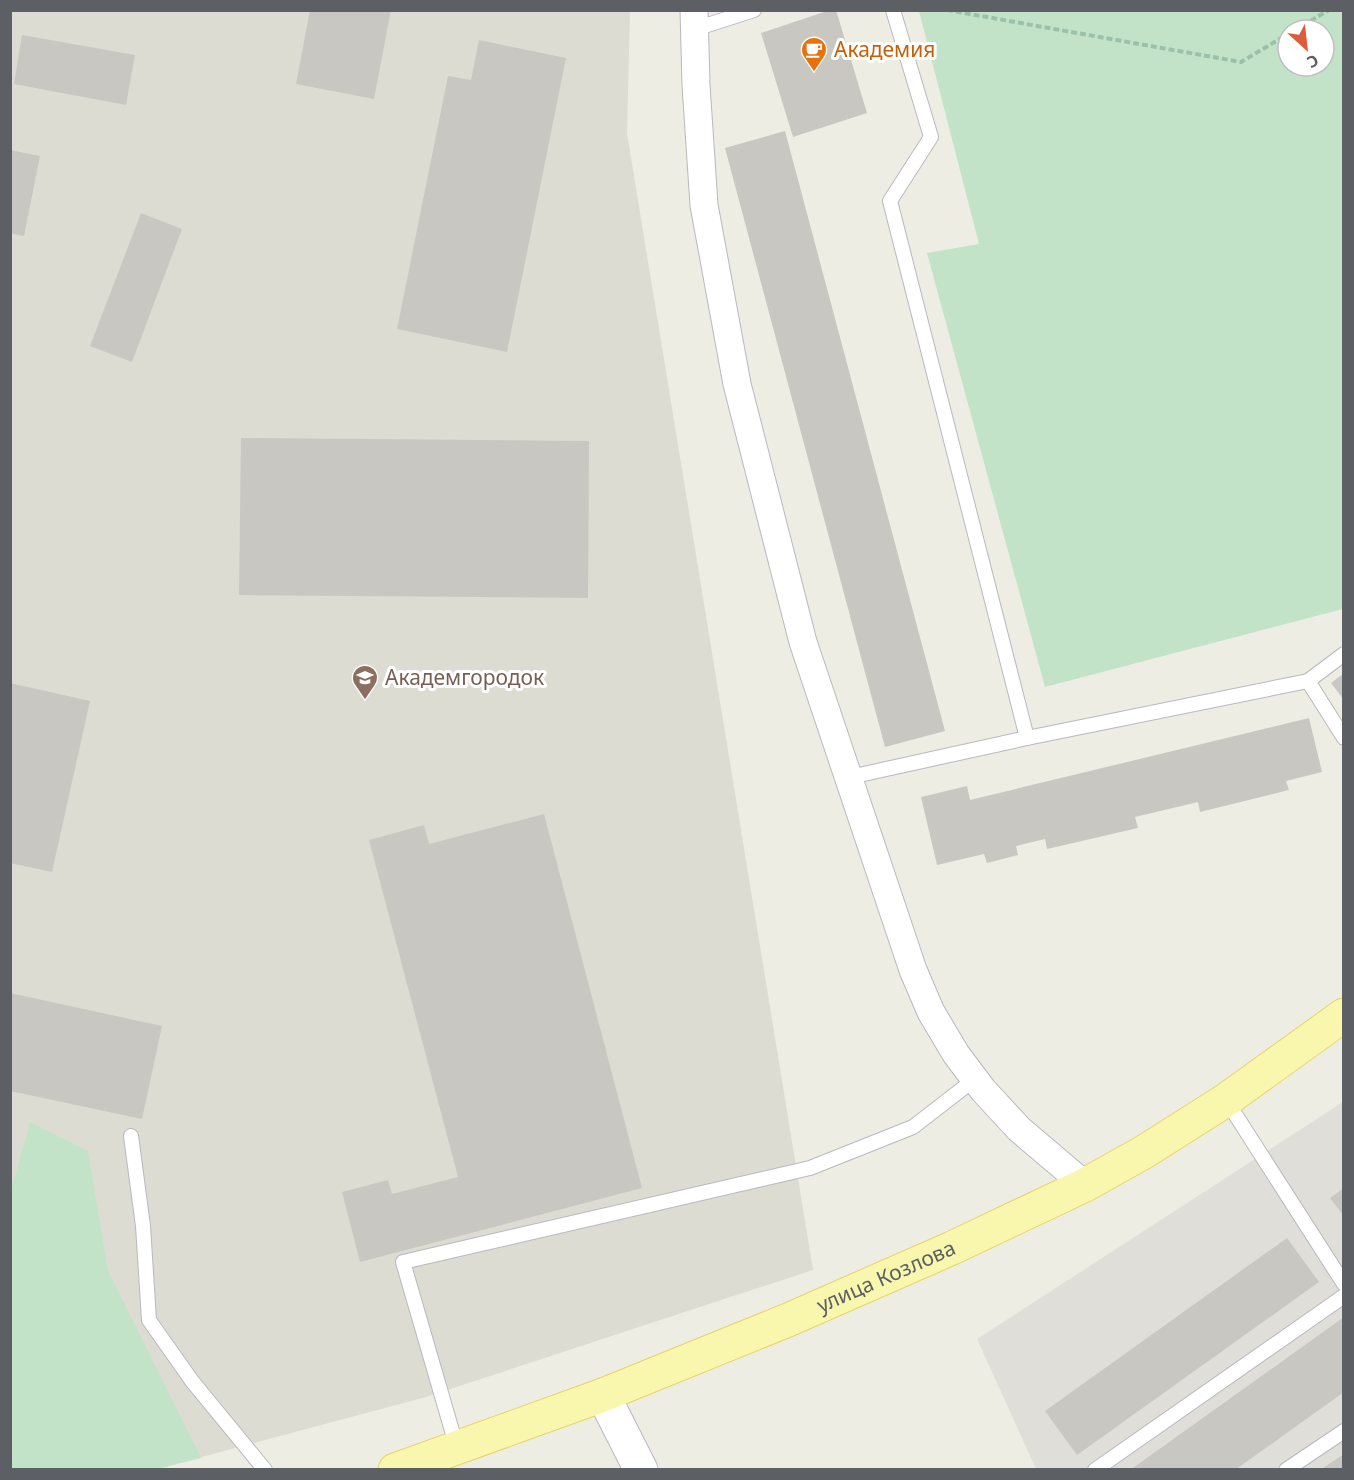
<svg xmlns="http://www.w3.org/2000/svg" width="1354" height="1480" viewBox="0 0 1354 1480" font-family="'Noto Sans',sans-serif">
  <rect width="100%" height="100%" fill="#eeede4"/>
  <polygon fill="#dfded8" points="1343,1102 1343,1469 1036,1469 977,1339"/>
  <polygon fill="#dddcd2" points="10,11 630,11 627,133 813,1270 426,1397 157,1469 11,1469"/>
  <g fill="#c2e3c7" fill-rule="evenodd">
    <path d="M919,11H1343V609L1045,687L927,253L979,244ZM1288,30H1324V66H1288Z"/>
    <polygon points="30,1122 88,1151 108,1271 201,1458 157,1469 11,1469 11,1191"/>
  </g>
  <g fill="#c9c7c2">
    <polygon points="310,10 391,10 374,99 296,84"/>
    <polygon points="830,10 836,10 867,113 793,137 761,33"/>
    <polygon points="22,35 135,55 126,105 14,84"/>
    <polygon points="479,40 566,58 507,352 397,329 448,76 471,80"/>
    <polygon points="785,131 945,731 885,747 725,148"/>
    <polygon points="10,150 40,156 24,236 10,233"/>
    <polygon points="141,213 182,229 132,362 90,346"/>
    <polygon points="241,438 589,441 588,598 239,595"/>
    <polygon points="1344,673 1344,700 1331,683"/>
    <polygon points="10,683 90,701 52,872 10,863"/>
    <polygon points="1309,718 1322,772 1286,781 1289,790 1200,812 1198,802 1135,817 1138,828 1047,849 1045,839 1016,846 1018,855 987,863 984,854 937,865 921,797 967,786 970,800"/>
    <polygon points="544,814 642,1188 360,1262 342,1192 388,1180 392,1194 458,1177 369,840 424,825 429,844"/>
    <polygon points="10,993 162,1026 142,1119 10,1091"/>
    <polygon points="1344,1188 1344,1216 1330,1198"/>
    <polygon points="1287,1238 1319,1282 1077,1455 1045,1411"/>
    <polygon points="1344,1317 1344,1392 1235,1470 1130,1470"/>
    <polygon points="1344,1454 1344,1470 1320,1470"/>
  </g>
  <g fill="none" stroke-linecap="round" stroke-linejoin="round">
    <defs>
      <g id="lane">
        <polyline points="893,10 931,137 890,201 1027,738"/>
        <polyline points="695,29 754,10"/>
        <polyline points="1344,654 1308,681 1344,738"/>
        <polyline points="850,777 1027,738 1308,681"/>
        <polyline points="1226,1100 1344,1284"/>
        <polyline points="131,1136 143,1226 149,1320 192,1381 265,1470"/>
        <polyline points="457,1448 403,1262 810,1168 913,1127 975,1079"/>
        <polyline points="1095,1470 1344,1296"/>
        <polyline points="1286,1470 1344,1431"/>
      </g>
      <polyline id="street" points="694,10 696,85 704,205 737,384 803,642 913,970 931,1012 956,1054 983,1090 1019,1129 1085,1185"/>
      <polyline id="secondary" points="603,1395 641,1470"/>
      <g id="primary">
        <path id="s1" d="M395,1470L603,1395L788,1320L952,1248L1085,1185L1144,1152L1226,1100L1344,1015"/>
      </g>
    </defs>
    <use href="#lane" stroke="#b7b9bd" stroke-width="16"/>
    <use href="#street" stroke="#b7b9bd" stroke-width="29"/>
    <use href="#secondary" stroke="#b8b9bf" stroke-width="35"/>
    <use href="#primary" stroke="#e7d464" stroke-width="35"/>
    <g stroke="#9bc1ab" stroke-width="4" stroke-dasharray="6 3" stroke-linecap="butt">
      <polyline points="947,10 1241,62 1288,34"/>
      <polyline points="1295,30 1329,10"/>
    </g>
    <use href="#lane" stroke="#fff" stroke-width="14"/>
    <use href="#street" stroke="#fff" stroke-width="27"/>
    <use href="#secondary" stroke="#fff" stroke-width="33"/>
    <use href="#primary" stroke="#f9f7ae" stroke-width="33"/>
  </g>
  <defs>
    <symbol id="cafe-pin" viewBox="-11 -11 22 30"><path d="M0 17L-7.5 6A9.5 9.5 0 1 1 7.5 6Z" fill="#e8710a" stroke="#fff"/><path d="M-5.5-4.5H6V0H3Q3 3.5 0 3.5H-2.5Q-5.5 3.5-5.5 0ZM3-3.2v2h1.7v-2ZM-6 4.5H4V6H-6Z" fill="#fff"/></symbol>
    <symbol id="university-pin" viewBox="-11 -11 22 30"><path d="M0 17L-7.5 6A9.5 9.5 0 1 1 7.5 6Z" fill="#8d6e63" stroke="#fff"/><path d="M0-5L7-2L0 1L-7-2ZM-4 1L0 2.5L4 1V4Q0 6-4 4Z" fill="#fff"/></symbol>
  </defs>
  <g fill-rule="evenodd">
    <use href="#cafe-pin" x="799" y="35" width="30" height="40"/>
    <use href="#university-pin" x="350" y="663" width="30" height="40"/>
  </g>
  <g text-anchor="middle" stroke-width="6" stroke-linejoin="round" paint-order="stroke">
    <g font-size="21" fill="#c56008" stroke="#fff" text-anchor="start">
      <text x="834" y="57">Академия</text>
    </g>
    <g font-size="21" fill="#785e54" stroke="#fff" text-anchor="start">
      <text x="385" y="685">Академгородок</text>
    </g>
    <g font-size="21" fill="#5c5f64" stroke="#fff">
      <text dy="7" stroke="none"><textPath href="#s1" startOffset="528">улица Козлова</textPath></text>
    </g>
  </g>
  <rect width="1354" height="1480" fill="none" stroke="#5c5f64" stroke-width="24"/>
  <g transform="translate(1306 48) rotate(153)"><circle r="28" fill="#ffffff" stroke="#bebfc1" stroke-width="1.5"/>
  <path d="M0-4.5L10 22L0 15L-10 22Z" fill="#dd5d3b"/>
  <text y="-9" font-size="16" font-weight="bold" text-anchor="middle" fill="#5c5f64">С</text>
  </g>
</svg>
